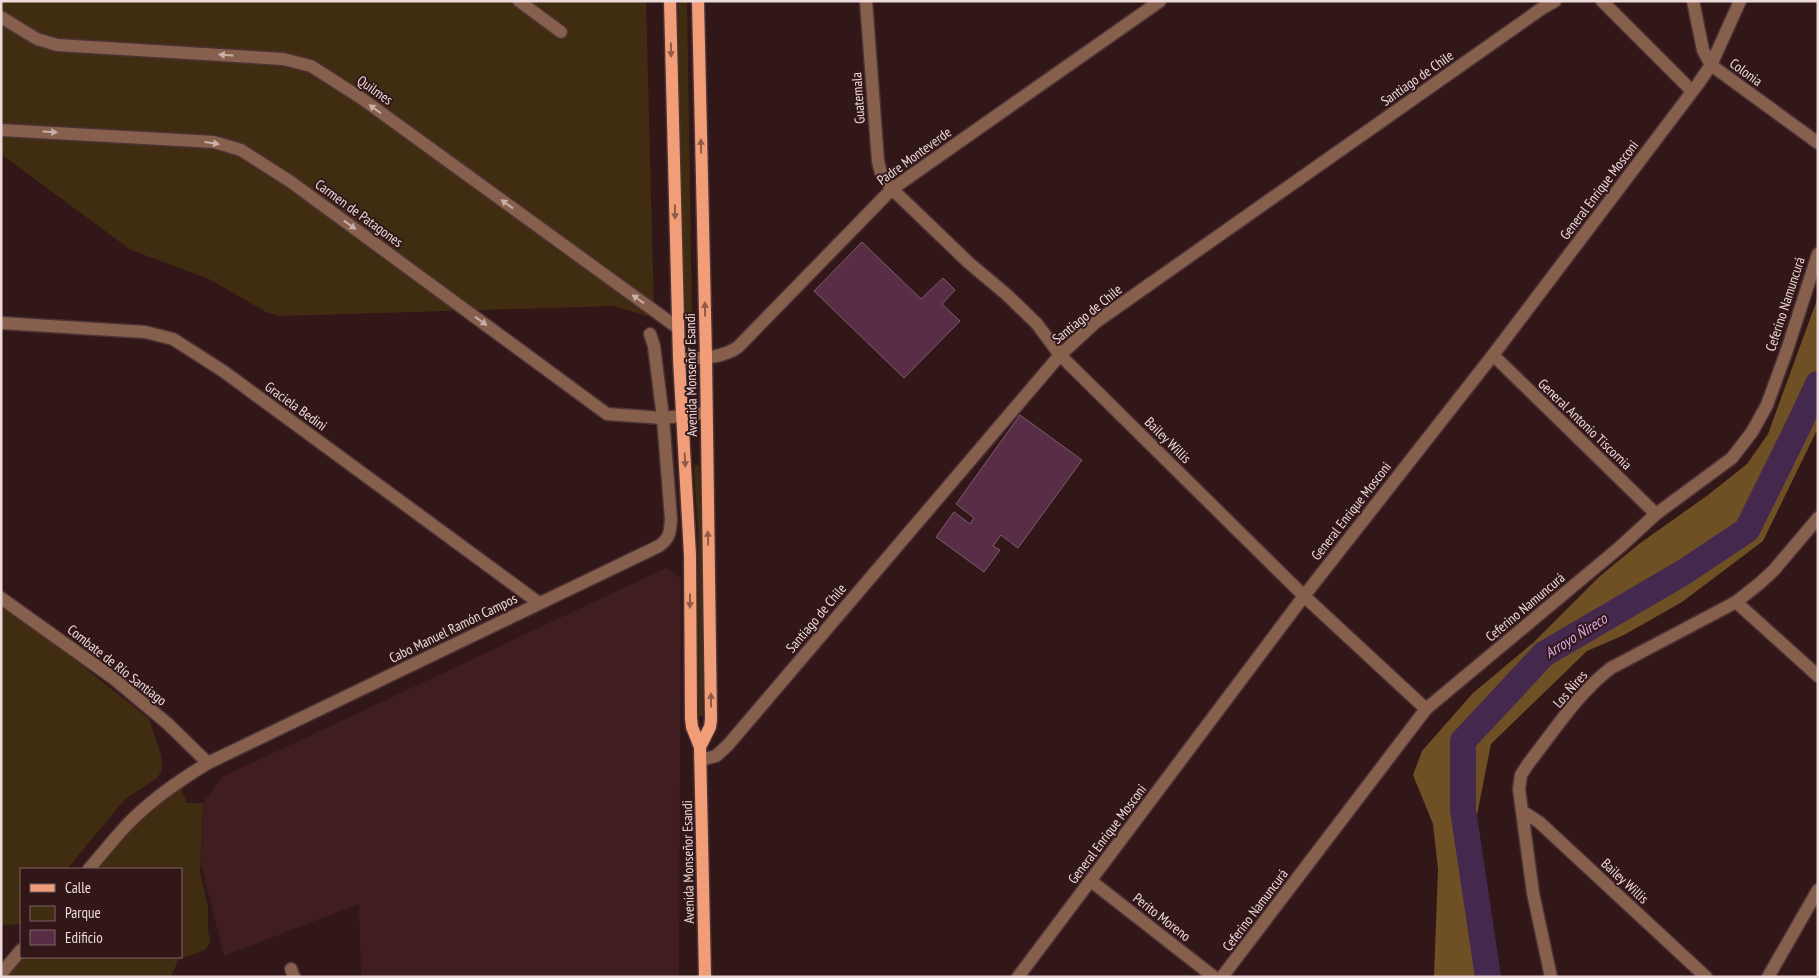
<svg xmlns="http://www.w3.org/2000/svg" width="1819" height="978" viewBox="0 0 1819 978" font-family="'PT Sans Narrow',sans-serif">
  <rect width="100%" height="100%" fill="#321719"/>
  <polygon fill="#3f1d20" points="666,568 681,578 679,977 361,977 359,904 224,956 201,864 203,803 222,777"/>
  <g fill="#402d11">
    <polygon points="1,1 646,1 654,312 646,316 614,306 280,316 268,313 209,279 131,250 1,154"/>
    <polygon points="678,1 687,1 692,319 683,319"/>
    <polygon points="694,465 699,465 702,522 703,716 699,716 698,531"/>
    <polygon points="1,606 65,652 149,719 161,755 162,770 157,778 125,799 67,869 21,869 21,924 1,925"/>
    <polygon points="180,787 187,803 203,803 200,872 208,907 208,929 210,943 205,950 178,960 171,977 5,977 21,957 181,957 181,869 93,869 133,824"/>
  </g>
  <polygon fill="#6f5025" points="1818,297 1818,428 1763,541 1682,602 1624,635 1587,651 1491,744 1477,815 1474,883 1485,977 1434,977 1438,869 1433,824 1413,775 1422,751 1473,693 1534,642 1600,576 1639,544 1708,495 1747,464 1768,434"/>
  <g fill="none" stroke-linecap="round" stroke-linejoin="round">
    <polyline stroke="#44284d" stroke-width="26" points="1488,977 1463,810 1463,741 1544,654 1684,572 1747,530 1796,431 1818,384"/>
  </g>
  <g fill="#582d45" stroke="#7b5d6c">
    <polygon points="862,242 921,299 943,278 955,290 942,304 960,321 904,378 814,291"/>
    <polygon points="1020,415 1082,460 1018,548 1001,535 993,546 1000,550 984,572 936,537 954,512 970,524 974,518 956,504"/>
  </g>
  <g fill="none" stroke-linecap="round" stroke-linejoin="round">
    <defs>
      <g id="minor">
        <polyline points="519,1 561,32"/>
        <polyline points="866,1 878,161 881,173 892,189 969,263 1006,294 1037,324 1060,355 1304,596 1426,709"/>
        <polyline points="1602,1 1692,91"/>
        <polyline points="1693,1 1703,50 1711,65 1818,143"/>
        <polyline points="1,17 37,39 57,45 283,59 311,66 361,98 678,328"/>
        <polyline points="1,130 214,142 241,150 291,182 607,414 663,418 706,413"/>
        <polyline points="1,323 145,332 173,339 223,371 539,603"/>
        <polyline points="1493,355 1656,514"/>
        <path d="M679,359C699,358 721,359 738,347L892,189L1160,1"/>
        <polyline points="1,598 113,678 168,724 208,763"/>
        <polyline points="1736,602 1818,676"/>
        <polyline points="700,760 716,756 728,745 1060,355 1096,322 1541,9 1555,1"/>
        <polyline points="1522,811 1539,822 1706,977"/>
        <path d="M89,869C101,855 112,841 125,827C149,801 178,781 208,763L659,546C670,538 670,532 671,519L663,418L654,346L650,334"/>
        <polyline points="1091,881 1214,977"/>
        <polyline points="291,969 294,977"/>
        <polyline points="1,974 21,950"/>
        <polyline points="1018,977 1304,596 1493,355 1698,84 1711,65 1740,1"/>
        <polyline points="1222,977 1426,709 1620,547 1656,514 1732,458 1752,432 1767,405 1787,350 1818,254"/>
        <path d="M1551,977L1533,893L1519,789L1521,775L1528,764C1554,731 1578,693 1611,668L1736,602L1760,583L1774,570L1818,518"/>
        <polyline points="1768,977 1818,890"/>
      </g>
      <g id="major">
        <polyline points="670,1 679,359 690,555 691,718 692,727 700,747 705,977"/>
        <polyline points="698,1 706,357 711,720 710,727 700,747"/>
      </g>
    </defs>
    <use href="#minor" stroke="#4c3234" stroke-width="15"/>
    <use href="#major" stroke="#4c3234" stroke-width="15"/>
    <use href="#minor" stroke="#875f4d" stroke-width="12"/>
    <use href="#major" stroke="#f09d78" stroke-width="12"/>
  </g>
  <defs><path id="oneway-solid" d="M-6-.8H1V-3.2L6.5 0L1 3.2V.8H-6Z" transform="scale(1.25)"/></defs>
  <g fill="#915a48">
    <use href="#oneway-solid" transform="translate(671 50) rotate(89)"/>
    <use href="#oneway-solid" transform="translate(701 146) rotate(-91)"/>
    <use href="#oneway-solid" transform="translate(675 212) rotate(89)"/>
    <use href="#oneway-solid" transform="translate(705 309) rotate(-91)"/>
    <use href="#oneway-solid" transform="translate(685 460) rotate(87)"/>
    <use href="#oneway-solid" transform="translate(708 538) rotate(-92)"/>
    <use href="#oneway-solid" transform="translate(690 601) rotate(90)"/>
    <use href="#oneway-solid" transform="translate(711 700) rotate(-90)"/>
  </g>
  <g fill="#c9afa9">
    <use href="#oneway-solid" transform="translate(226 55) rotate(-176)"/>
    <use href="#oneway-solid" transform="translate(375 109) rotate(-144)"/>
    <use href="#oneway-solid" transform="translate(50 132) rotate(3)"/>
    <use href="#oneway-solid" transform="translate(212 143) rotate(8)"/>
    <use href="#oneway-solid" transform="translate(507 204) rotate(-144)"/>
    <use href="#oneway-solid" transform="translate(350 225) rotate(36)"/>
    <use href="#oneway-solid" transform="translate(638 299) rotate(-144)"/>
    <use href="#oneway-solid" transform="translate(481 321) rotate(36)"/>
  </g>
  <g text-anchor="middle" stroke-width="4" stroke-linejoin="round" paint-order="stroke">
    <g font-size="14" fill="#eddada" stroke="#321719">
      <text transform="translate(1746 72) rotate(36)" y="5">Colonia</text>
      <text transform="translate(1417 78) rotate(-35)" y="5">Santiago de Chile</text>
      <text transform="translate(375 90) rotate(35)" y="5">Quilmes</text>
      <text transform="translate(858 98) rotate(-94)" y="5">Guatemala</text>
      <text transform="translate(914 156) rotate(-36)" y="5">Padre Monteverde</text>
      <text transform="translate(1599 190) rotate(-53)" y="5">General Enrique Mosconi</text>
      <text transform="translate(359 213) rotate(36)" y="5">Carmen de Patagones</text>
      <text transform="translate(1785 304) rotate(-72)" y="5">Ceferino Namuncurá</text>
      <text transform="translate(1087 314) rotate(-39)" y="5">Santiago de Chile</text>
      <text transform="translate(691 375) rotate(-91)" y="5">Avenida Monseñor Esandi</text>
      <text transform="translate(296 406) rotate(36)" y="5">Graciela Bedini</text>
      <text transform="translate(1585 424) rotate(44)" y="5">General Antonio Tiscornia</text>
      <text transform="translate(1168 440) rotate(45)" y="5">Bailey Willis</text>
      <text transform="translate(1351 511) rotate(-52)" y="5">General Enrique Mosconi</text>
      <text transform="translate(1525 607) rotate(-40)" y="5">Ceferino Namuncurá</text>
      <text transform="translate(816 618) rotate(-50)" y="5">Santiago de Chile</text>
      <text transform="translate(453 628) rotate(-26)" y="5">Cabo Manuel Ramón Campos</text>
      <text transform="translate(117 665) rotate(38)" y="5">Combate de Río Santiago</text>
      <text transform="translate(1570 689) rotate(-49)" y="5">Los Ñires</text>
      <text transform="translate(1107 834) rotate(-53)" y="5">General Enrique Mosconi</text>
      <text transform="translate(688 862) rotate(-91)" y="5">Avenida Monseñor Esandi</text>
      <text transform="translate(1625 881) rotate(43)" y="5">Bailey Willis</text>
      <text transform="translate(1255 910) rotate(-53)" y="5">Ceferino Namuncurá</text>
      <text transform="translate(1162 917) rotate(38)" y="5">Perito Moreno</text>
    </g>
    <g font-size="15" font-style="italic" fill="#dcacec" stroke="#321719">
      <text transform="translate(1576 636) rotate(-32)" y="5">Arroyo Ñireco</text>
    </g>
  </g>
  <rect width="1819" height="978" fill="none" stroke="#eddada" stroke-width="5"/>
  <rect x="20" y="868" width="162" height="90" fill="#321719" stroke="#7d6566"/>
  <rect x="30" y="884" width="25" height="8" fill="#f09d78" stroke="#7d6566"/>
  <text x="65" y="893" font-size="15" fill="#eddada">Calle</text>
  <rect x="30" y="906" width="25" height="15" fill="#402d11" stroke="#7d6566"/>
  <text x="65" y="918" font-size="15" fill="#eddada">Parque</text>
  <rect x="30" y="930" width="25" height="15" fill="#582d45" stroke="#7d6566"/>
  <text x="65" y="943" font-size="15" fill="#eddada">Edificio</text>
</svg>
